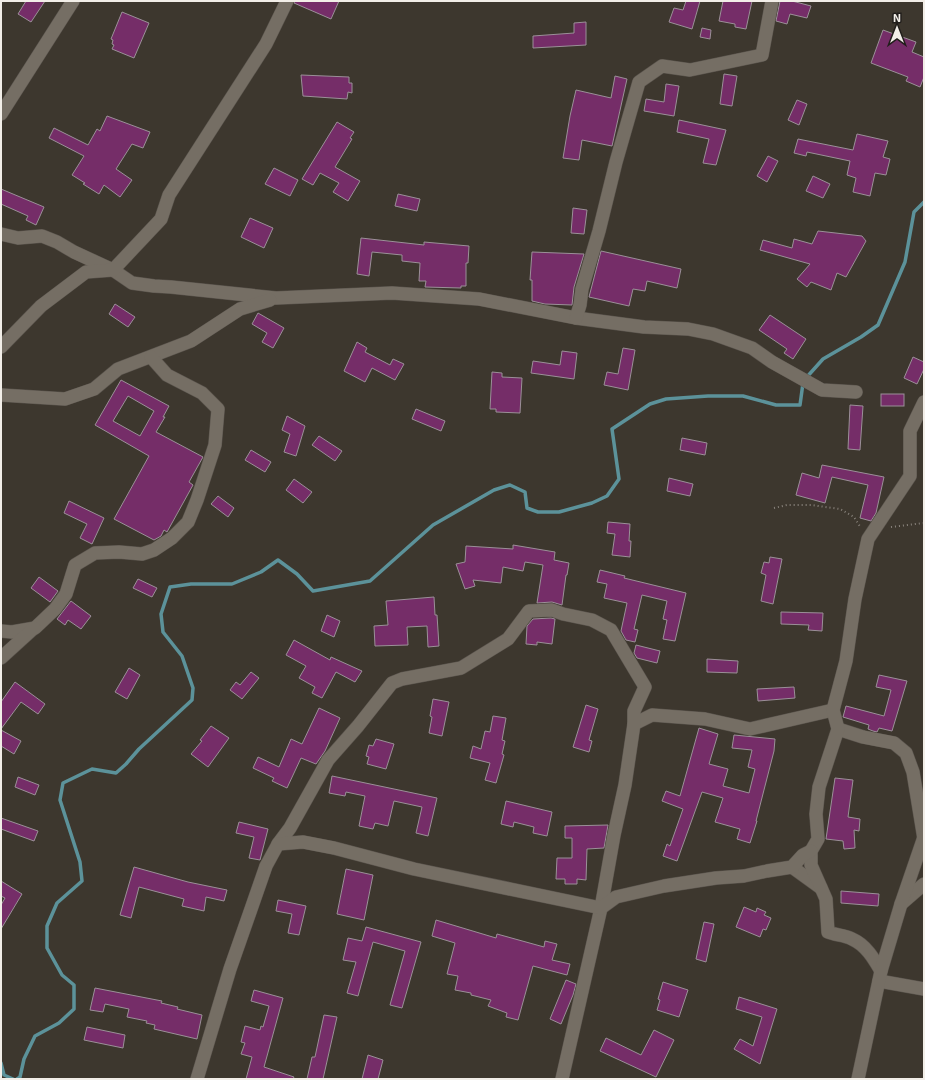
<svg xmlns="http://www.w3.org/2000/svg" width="925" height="1080" viewBox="0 0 925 1080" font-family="'Exo 2',sans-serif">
  <rect width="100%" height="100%" fill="#3d372e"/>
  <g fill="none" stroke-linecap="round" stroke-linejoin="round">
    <g stroke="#5c929a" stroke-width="3.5">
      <polyline points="806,378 823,359 861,337 878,325 905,262 914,212 924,202"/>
      <polyline points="1,1063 4,1075 13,1079"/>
      <polyline points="17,1079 20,1077 24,1059 35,1036 59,1023 74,1009 74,985 62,975 47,948 47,926 57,903 82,881 80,862 60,800 63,783 92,769 116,773 126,764 139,749 192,700 193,688 182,656 163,632 161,614 170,587 191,584 232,584 261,572 278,560 297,574 313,591 370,581 433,525 494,490 510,485 525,492 527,508 538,512 559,512 592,503 607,496 619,479 612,429 650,404 666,399 708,396 743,396 776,405 800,405 803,383"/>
    </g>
  </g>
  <g fill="#752d68" stroke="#9b9098" fill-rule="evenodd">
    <polygon points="26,1 45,1 31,22 18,14"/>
    <polygon points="295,1 339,1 331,19 294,3"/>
    <polygon points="686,1 700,1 692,29 669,22 674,8 683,10"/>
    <polygon points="723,1 752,1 746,29 735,27 735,24 719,21"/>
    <polygon points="780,1 792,1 811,6 807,18 790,14 787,24 776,21"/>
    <polygon points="122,12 149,23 134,58 112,49 114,45 112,44 113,40 111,39"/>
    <polygon points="586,22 586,45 533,48 533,36 574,33 574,23"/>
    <polygon points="702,28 711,30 710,39 700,37"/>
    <polygon points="883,30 916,42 912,52 924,57 924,77 920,87 906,81 908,77 871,63"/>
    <polygon points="724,74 737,76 732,106 720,104"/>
    <polygon points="301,75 349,77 349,83 352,83 352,93 348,92 347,99 303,96"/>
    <polygon points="615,76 627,79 612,146 582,140 579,160 563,158 570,116 576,90 611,98"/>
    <polygon points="666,84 679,86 674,116 644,111 646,99 664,102"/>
    <polygon points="797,100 807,104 799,125 788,120"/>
    <polygon points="107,116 150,132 143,148 132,144 116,169 132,180 120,197 104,185 99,194 83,184 85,183 72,175 84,156 49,138 54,128 88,145 97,129 100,131"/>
    <polygon points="679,120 726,130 716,165 703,163 709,139 677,132"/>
    <polygon points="337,122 354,132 350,138 352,139 335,167 360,181 348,201 333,192 339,183 320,173 313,185 302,179"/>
    <polygon points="857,134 888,141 883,157 890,159 886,175 875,173 870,196 853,192 856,178 847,175 850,161 807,152 806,156 794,153 798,139 853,150"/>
    <polygon points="768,156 778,161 767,182 757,176"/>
    <polygon points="274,168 298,180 290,196 265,184"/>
    <polygon points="813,176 830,184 823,198 806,191"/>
    <polygon points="1,189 44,207 36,225 26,220 28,216 1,204"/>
    <polygon points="398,194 420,199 417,211 395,206"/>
    <polygon points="573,208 587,210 584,234 571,233"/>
    <polygon points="250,218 273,228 264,248 241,237"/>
    <polygon points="818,231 862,236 866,241 846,277 837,273 831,290 811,282 807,287 797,279 810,264 760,250 763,240 792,248 794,239 812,244"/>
    <polygon points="361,238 424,245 424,242 469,246 468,263 466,263 466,286 461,286 461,288 425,287 426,281 419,281 420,263 402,261 402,255 372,252 369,276 357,274"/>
    <polygon points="601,251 681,269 677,288 647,281 645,291 633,289 629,306 589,297"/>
    <polygon points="532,252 584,254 574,287 572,305 545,304 532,301 532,280 530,280"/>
    <polygon points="115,304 135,317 128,327 109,314"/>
    <polygon points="258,313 284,328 273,348 262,342 267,333 252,324"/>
    <polygon points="770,315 806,339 793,359 784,353 787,349 759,330"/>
    <polygon points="357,342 367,348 365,352 390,365 393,359 404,364 395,380 372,368 365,382 344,371"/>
    <polygon points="623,348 635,350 628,390 604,385 607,372 618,374"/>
    <polygon points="562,351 577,353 574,379 531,373 533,361 560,365"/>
    <polygon points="913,357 924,362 924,369 917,384 904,378"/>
    <polygon points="492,372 502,373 502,377 522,378 520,413 496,412 496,409 490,409"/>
    <path d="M121,380L169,406L163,417H165L156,432L203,457L189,482L193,485L167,532L164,530L161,536L154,540L114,519L149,456L95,425ZM128,396L154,411L140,436L113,421Z"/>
    <rect x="881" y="394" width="23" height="12"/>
    <polygon points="850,405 863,406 860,450 848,449"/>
    <polygon points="416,409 445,421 441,431 412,419"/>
    <polygon points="287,416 305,426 296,456 284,452 290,434 282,430"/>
    <polygon points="319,436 342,451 335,461 312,445"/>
    <polygon points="682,438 707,443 705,455 680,450"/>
    <polygon points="251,450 271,462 265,472 245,460"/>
    <polygon points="822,465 884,477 876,513 871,521 860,518 868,485 832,477 825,503 796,495 802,473 819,478"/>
    <polygon points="669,478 693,484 690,496 667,491"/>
    <polygon points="294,479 312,492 303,503 286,490"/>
    <polygon points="218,496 234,508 228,517 211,504"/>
    <polygon points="69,501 104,518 92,544 80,538 87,524 64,513"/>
    <polygon points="608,522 630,524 629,541 631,541 630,557 612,555 615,534 607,533"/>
    <polygon points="513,545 555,552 554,560 569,563 567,575 566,575 562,605 552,602 537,603 543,565 525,562 523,571 503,567 501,583 473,580 475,586 465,589 456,564 465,562 466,546 513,549"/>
    <polygon points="770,557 782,559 773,604 761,601 766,575 761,573 764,562 769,563"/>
    <polygon points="600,570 625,576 624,578 686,593 675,641 663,639 667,620 663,619 667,601 642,595 634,629 638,630 635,642 626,640 621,631 627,603 604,598 607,584 597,582"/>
    <polygon points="39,577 58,591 50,602 31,588"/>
    <polygon points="138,579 157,588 152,597 133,588"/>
    <polygon points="434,597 435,615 437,615 439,646 428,647 427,626 407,627 408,645 375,646 374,626 388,625 386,601"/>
    <polygon points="71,601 91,616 81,629 68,620 65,625 57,619"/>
    <polygon points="781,612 823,613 822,631 808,630 809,625 781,624"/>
    <polygon points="327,615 340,621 334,637 321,631"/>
    <polygon points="551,618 555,619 552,644 537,642 537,645 526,644 527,626 533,619"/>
    <polygon points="294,640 330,660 331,657 362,671 355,682 336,672 322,698 312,693 315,687 299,678 306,666 286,655"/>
    <polygon points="636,645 660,651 657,663 637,658 634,653"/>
    <polygon points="707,659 738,661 737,673 707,672"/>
    <polygon points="129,668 140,675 127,699 115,692"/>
    <polygon points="251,672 259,678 242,699 230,690 236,682 240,685"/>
    <polygon points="879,675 907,681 892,731 879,728 877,732 873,731 868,729 869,725 843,717 846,706 884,716 891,690 876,687"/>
    <polygon points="15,682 45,704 38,714 21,702 1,729 1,702"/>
    <polygon points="794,687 795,698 758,701 757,689"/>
    <polygon points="433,699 449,702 442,736 429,733 432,717 430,716"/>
    <polygon points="586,705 598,709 589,740 592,741 589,752 573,747"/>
    <polygon points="319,708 340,718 325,751 316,764 301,758 287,788 272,781 274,778 253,768 258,757 279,767 291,739 302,744"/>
    <polygon points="493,716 506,718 502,740 505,741 502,754 504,755 496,783 485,780 490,763 470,758 473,746 481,749 485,731 490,732"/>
    <polygon points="211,726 229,738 208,767 191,754 202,741 200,740"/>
    <polygon points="699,728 718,734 709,764 728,769 723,786 749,793 755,769 748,767 752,750 732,748 734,735 775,739 774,751 756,821 757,821 750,843 737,839 740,829 715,822 723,798 702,792 677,861 663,856 667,844 670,846 683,809 662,801 666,791 680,796"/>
    <polygon points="1,730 21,741 14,754 1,746"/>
    <polygon points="376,739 394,744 386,769 367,764 369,757 366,756 369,745 373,746"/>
    <polygon points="332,776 437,798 428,836 416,833 422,807 394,801 388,826 375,823 373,829 359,826 365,796 346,792 345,796 329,793"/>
    <polygon points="18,777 39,785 35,795 15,787"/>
    <polygon points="835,778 853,780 848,817 860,819 859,831 854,830 855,848 844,849 843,841 826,839"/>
    <polygon points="506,801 552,812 547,836 533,833 534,827 514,822 513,827 501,824"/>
    <polygon points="1,818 38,831 34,841 1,829"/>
    <polygon points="239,822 268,829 260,860 249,858 254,837 236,833"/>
    <polygon points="608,825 604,848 587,849 586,880 577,879 577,884 565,884 565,879 556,879 557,858 572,858 572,838 565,838 565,826"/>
    <polygon points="134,867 188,882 227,890 224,901 206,897 204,911 182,906 184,899 139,887 131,918 120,915"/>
    <polygon points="346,869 373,875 364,920 337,914"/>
    <polygon points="1,881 22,894 1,929 1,905 5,898 1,896"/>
    <polygon points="841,891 879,894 878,906 841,903"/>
    <polygon points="278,900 306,906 299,935 288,933 292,914 276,911"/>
    <polygon points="744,907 756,912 757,908 766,912 764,915 771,918 766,930 763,929 760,937 736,927"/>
    <polygon points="436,920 496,938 497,934 544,947 545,941 557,944 552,960 570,964 567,975 533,966 518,1020 506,1017 507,1013 488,1006 491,1000 471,995 471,993 455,990 458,976 447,974 455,943 432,936"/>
    <polygon points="704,922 714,924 706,962 696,959"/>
    <polygon points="366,927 421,942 402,1008 390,1005 405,951 373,942 358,996 347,993 356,962 343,960 348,938 362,941"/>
    <polygon points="566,980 576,984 573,995 561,1024 550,1019"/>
    <polygon points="663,982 688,990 679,1017 657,1010 660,1000 658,999"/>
    <polygon points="95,988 162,1001 161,1003 178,1007 177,1009 202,1015 197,1039 154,1029 155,1025 146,1023 147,1021 127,1017 129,1009 105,1004 103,1012 90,1010"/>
    <polygon points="254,990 283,998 264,1067 294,1077 293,1079 246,1079 252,1057 241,1054 245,1043 241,1042 245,1026 260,1030 261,1026 263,1027 269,1006 251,1001"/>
    <polygon points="739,997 777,1009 760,1064 734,1049 740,1039 753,1046 762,1017 736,1009"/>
    <polygon points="324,1015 337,1017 323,1079 307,1079 312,1057 315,1057"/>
    <polygon points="87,1027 125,1035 123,1048 84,1040"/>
    <polygon points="654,1030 674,1040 656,1077 600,1051 606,1038 641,1055"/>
    <polygon points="368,1055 383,1060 378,1079 362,1079"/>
  </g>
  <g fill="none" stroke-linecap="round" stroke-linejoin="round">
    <defs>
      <g id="minor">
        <polyline points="1,114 73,1"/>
        <polyline points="1,234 18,238 42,236 57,242 74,252 113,270 132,283 154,286 171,287 276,298 392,293 479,299 576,318 644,327 688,329 713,334 752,348 772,362 822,390 856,392"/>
        <polyline points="576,318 580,305 582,289 599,231 616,162 639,82 662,66 690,70 762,55 772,1"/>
        <polyline points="1,347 41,306 86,272 113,270 161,219 169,195 266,44 287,1"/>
        <polyline points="1,395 65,399 94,389 118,369 191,341 240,309 270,300"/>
        <polyline points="1,631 12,632 35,628 55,609 66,594 75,565 95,553 119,552 142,554 154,550 172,538 188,522 197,500 215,445 218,409 202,393 167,375 151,357"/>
        <polyline points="1,658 34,628"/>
        <polyline points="634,724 652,715 705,719 750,729 833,710"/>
        <polyline points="838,729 863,737 894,743 906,753 913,772 924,839"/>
        <polyline points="278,844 290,828 328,760 358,726 392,683 402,679 461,668 508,639 529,611 552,610 563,614 592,620 611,630 645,687 634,711 634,724 625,785 614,835 601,908 562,1079"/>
        <polyline points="792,867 821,888"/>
        <polyline points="901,904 924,884"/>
        <path d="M881,971C874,959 866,945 852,939C845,935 835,935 828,932L826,899L811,865V851L818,839L816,814L819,787L838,729L833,710L846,661L855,599L868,539L910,476V431L924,402"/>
        <polyline points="879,981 924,989"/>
        <polyline points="197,1079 230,969 250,912 266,866 278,844 303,842 334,848 414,869 601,908 616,897 664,886 716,878 744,876 767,871 792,867 803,855 811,851"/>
        <polyline points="858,1079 881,971 901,904 924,837"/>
      </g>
    </defs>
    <use href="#minor" stroke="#5a544d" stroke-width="14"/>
    <g stroke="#89837c" stroke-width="2" stroke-dasharray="1 3" stroke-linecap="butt">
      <polyline points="774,508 787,505 811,505 840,509 854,517 861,528"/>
      <polyline points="891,527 924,523"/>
    </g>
    <use href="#minor" stroke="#756e64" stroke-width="13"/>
  </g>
  <rect width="925" height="1080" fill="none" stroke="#f2eee8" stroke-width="4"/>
  <g transform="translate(897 28)" stroke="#211e1b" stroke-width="3" paint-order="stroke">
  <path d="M0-3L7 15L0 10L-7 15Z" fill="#f2eee8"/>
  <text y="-6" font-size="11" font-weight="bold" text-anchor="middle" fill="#f2eee8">N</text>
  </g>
</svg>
